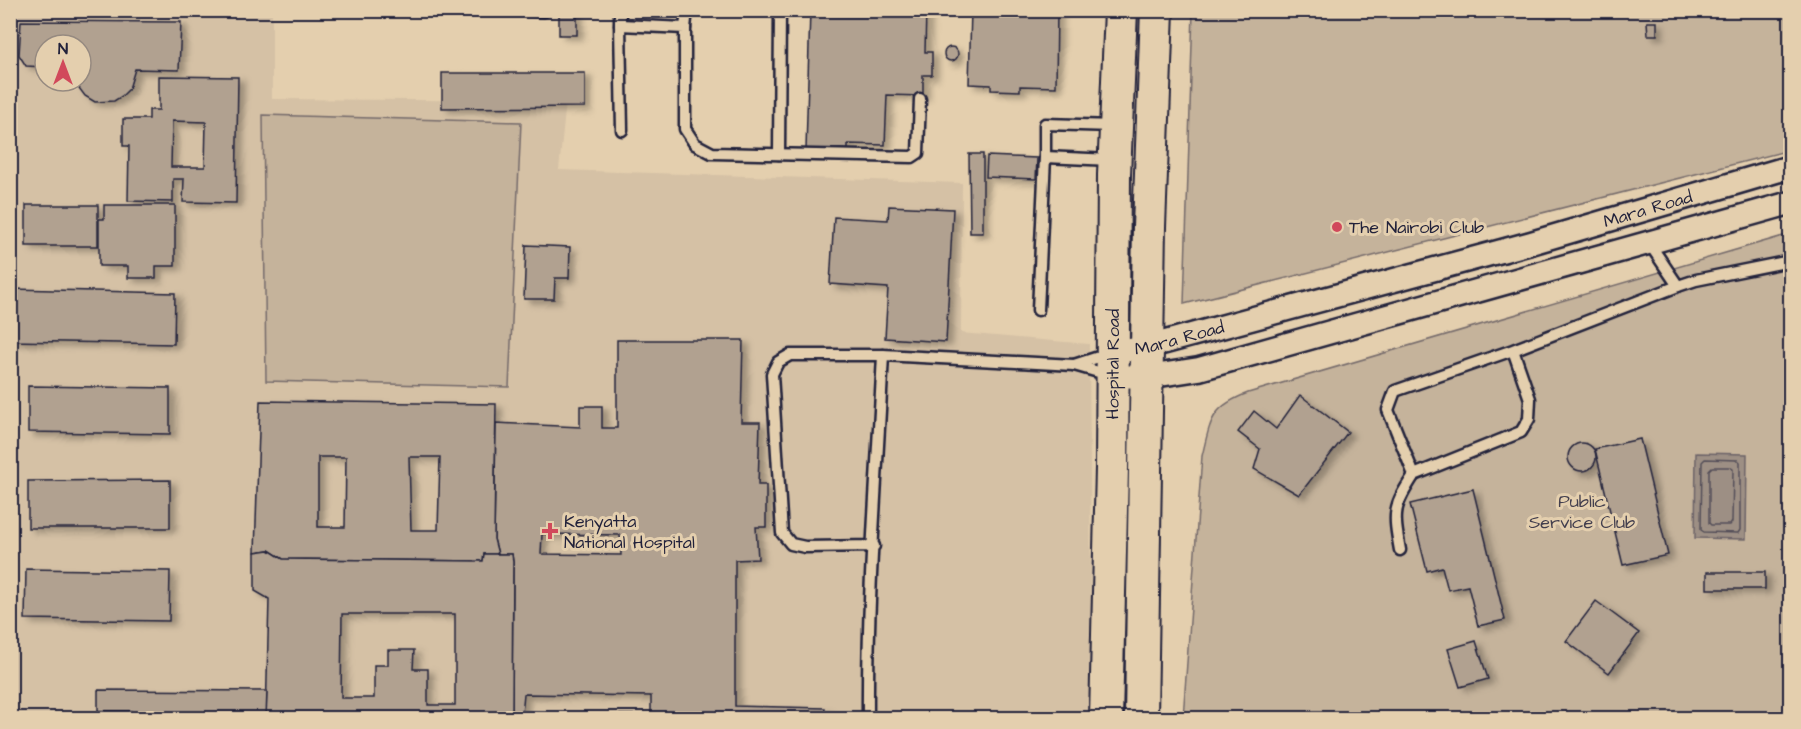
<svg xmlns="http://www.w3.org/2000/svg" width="1801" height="729" viewBox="0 0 1801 729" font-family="'Architects Daughter',sans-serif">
  <defs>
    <filter id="shadow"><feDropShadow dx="6" dy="4" stdDeviation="3" flood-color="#0004"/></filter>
  </defs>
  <rect width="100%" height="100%" fill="#e4cfae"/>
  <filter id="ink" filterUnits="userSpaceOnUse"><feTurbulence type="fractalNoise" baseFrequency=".0167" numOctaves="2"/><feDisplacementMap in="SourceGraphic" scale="12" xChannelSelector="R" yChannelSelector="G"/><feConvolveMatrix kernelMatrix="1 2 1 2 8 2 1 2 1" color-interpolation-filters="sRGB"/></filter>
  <g filter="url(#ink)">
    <path fill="#d5c1a5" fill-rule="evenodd" d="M10,11H272V99L566,101L559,170L962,183L961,333L1089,344L1092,718H11ZM45,45H81V81H45Z"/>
    <g fill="#c5b39b" stroke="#746a6b" stroke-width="1.5">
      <polygon points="1193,11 1790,11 1790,150 1184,304"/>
      <polygon points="263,115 521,122 509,387 266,381"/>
      <path d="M1790,234V718H1183L1202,456C1211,419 1211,407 1248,393Z"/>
    </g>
    <polygon fill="#9d8f84" stroke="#6c6367" stroke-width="1.5" points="1696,453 1747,454 1746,539 1695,538"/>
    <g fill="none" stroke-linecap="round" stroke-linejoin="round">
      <g stroke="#534e58" stroke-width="1.5">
        <polygon points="1705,459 1738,460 1740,462 1740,530 1738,533 1704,532 1701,530 1702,462"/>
        <polygon points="1712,467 1730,467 1733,469 1732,522 1730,525 1711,525 1709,523 1709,470"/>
      </g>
    </g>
    <g fill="#b1a190" stroke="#22223b" stroke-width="1.5" fill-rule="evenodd" filter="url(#shadow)">
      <rect x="559" y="10" width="18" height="25"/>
      <polygon points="810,10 926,10 925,52 932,52 932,75 923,75 923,96 887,95 885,145 848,144 848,151 806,150"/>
      <polygon points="971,10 1057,10 1056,87 1020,86 1020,91 991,90 991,85 969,84"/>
      <polygon points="21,21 181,22 179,70 135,69 129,89 122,96 114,101 95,102 85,96 79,88 77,81 81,81 81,45 45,45 45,67 26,66 19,55"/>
      <polygon points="1647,22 1657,22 1657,35 1648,35"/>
      <circle cx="951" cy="54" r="7"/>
      <polygon points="442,73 585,73 585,107 442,108"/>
      <path d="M159,76L238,77L236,203L183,202L184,179H173V202L128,201L129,146H123V119H149V110H159ZM172,121L206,122L205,167H171Z"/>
      <polygon points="969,154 983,154 983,233 970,233"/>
      <polygon points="987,156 1037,158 1036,179 986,177"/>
      <rect x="26" y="205" width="72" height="41"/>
      <polygon points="104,205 175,205 175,266 156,266 156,278 128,278 128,266 99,266 99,219 104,219"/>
      <polygon points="889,206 953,209 946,342 885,338 888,288 830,284 834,217 888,220"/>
      <polygon points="526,245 570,247 569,278 555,278 554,299 524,299"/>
      <polygon points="12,289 175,293 174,344 11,341"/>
      <path d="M617,340H743L741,422H760L758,485H766V527H756L758,559L735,560V706L825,708L824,718H512L513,562L512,554H498L494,539L496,423L580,427V406H602V428H617ZM542,534L620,535L621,555L541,554ZM524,694L651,696V715L522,714Z"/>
      <polygon points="28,386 170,388 170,434 28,432"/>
      <polygon points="1300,395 1348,432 1299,495 1254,469 1260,449 1238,432 1254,411 1276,429"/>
      <path d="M260,401L496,404L494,539L498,554H484L483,561L283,559L269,550L255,552ZM318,457H346L345,527H318ZM409,457H440L438,530H411Z"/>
      <polygon points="1640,439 1668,555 1623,565 1595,449"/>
      <circle cx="1582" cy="457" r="14"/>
      <polygon points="170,480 170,528 28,528 28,481"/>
      <polygon points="1473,489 1505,620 1478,626 1468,586 1448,590 1442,567 1427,571 1410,504"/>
      <path d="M269,550L283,559L483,561L484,554H512L513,562L512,718H266L269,599L255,591V552ZM342,614H455V705H428V669H413L414,650H388V665H374V698H341Z"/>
      <polygon points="26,569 170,571 169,621 25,619"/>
      <rect x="1707" y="572" width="58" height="17"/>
      <polygon points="1596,601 1639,633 1609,673 1566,641"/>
      <polygon points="1476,641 1488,679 1460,687 1448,649"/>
      <polygon points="98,690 267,691 266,718 131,718 131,711 98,711"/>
    </g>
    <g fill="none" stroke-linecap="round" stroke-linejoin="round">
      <defs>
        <g id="lane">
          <polyline points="518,10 544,11"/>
          <polyline points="620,10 620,25 685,28 685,129 695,144 712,153 912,157 918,153 920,99"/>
          <polyline points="620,25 622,130"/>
          <polyline points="685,28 687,10"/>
          <polyline points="779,154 780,10"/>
          <polyline points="1045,157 1111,160"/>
          <polyline points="1649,243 1678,286 1696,280 1790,261"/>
          <polyline points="1038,310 1045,157 1045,124 1114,126"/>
          <polyline points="1513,350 1530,399 1529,419 1521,432 1414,475 1388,410 1395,391 1513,350 1678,286"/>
          <polyline points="883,355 1074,365 1109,375"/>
          <polyline points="1074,365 1111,353"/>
          <path d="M1400,550C1393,512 1393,507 1414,475"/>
          <path d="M868,718C867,597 877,476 883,355H790L778,362L772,374L782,533L791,544L805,547L874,546"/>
        </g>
        <g id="street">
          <path id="s1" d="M1112,353L1147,347L1531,243L1790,167"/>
          <polyline points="1112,376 1147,377 1199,369 1790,203"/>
        </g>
        <g id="secondary">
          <path id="s2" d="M1106,718L1112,468L1114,175L1121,10"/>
          <polyline points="1141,718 1149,227 1157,10"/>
        </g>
      </defs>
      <use href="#lane" stroke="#22223b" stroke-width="15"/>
      <use href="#street" stroke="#22223b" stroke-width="27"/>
      <use href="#secondary" stroke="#22223b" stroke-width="36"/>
      <use href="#lane" stroke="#e4cfae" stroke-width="10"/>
      <use href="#street" stroke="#e4cfae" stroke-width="22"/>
      <use href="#secondary" stroke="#e4cfae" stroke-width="32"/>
    </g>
  </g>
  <g fill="#d1495b" stroke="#e4cfae" stroke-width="2">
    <circle cx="1337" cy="227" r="6"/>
    <path d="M547 522h6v6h6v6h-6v6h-6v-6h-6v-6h6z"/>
  </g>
  <g text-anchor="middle" stroke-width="6" stroke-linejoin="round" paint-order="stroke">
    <g font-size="18" fill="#22223b" stroke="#e4cfae">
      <text dy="6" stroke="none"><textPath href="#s1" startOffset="555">Mara Road</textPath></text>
      <text dy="6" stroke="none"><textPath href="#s1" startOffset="69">Mara Road</textPath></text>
      <text dy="6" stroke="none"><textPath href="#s2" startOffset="354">Hospital Road</textPath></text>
    </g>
    <g font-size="18" fill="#22223b" stroke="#e4cfae" text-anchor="start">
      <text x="1349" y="233">The Nairobi Club</text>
      <text x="564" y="527">Kenyatta<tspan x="564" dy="21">National Hospital</tspan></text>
    </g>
    <g font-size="18" fill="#433f4e" stroke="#e4cfae">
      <text x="1582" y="507">Public<tspan x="1582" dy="21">Service Club</tspan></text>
    </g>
  </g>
  <rect width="1801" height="729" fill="none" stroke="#e4cfae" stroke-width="36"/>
  <rect x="18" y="18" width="1765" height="693" fill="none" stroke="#22223b" stroke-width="2" filter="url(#ink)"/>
  <g transform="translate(63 63)"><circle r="28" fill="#e4cfae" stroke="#968a80" stroke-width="1.5"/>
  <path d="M0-4.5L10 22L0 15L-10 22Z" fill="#d1495b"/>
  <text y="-9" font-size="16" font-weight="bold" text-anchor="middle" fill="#22223b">N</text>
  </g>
</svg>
